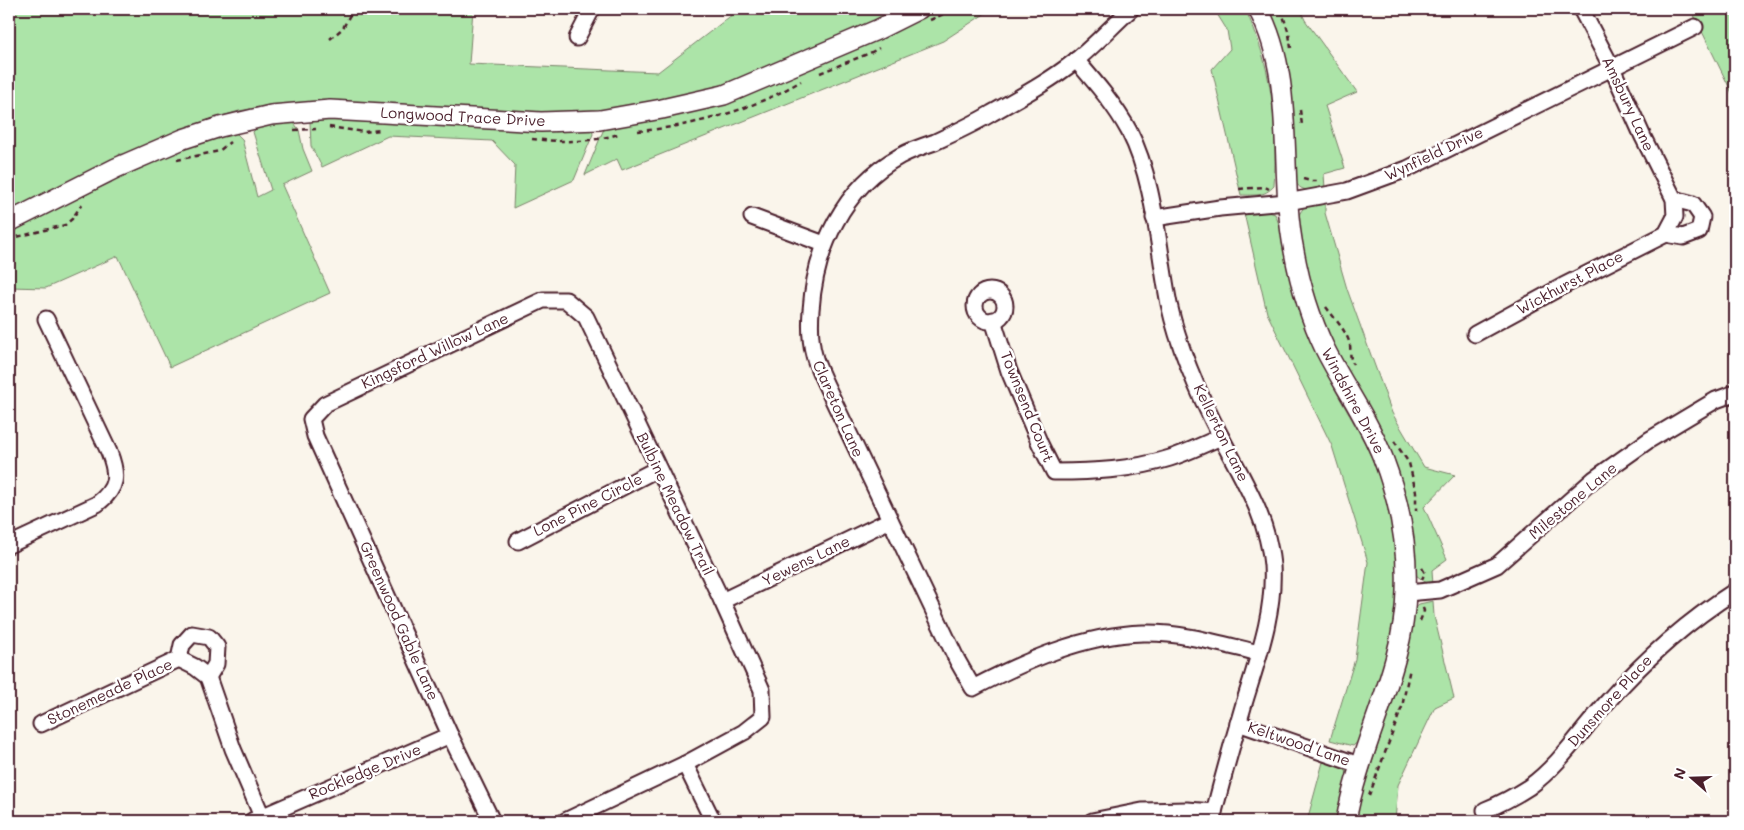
<svg xmlns="http://www.w3.org/2000/svg" width="1744" height="830" viewBox="0 0 1744 830" font-family="Mali,sans-serif">
  <rect width="100%" height="100%" fill="#faf5eb"/>
  <filter id="ink" filterUnits="userSpaceOnUse"><feTurbulence type="fractalNoise" baseFrequency=".02" numOctaves="2"/><feDisplacementMap in="SourceGraphic" scale="10" xChannelSelector="R" yChannelSelector="G"/><feConvolveMatrix kernelMatrix="1 2 1 2 8 2 1 2 1" color-interpolation-filters="sRGB"/></filter>
  <g filter="url(#ink)">
    <g fill="#ace4a8" stroke="#7b826a">
      <polygon points="9,9 473,9 469,64 658,72 737,11 761,9 900,9 794,56 736,80 695,94 647,104 601,110 542,112 308,103 272,105 239,111 206,121 174,133 130,155 119,154 127,175 182,149 234,131 242,139 257,197 271,190 253,132 259,125 288,121 295,124 299,130 303,149 312,171 282,185 330,293 170,367 118,256 46,288 9,287 9,232 112,182 103,163 97,172 9,214"/>
      <polygon points="933,9 992,9 943,41 622,170 617,159 585,175 603,131 609,126 646,122 693,112 740,97 896,29"/>
      <path d="M1214,9H1245C1272,64 1278,125 1274,186C1264,197 1255,195 1241,195L1212,69L1230,49L1227,30Z"/>
      <path d="M1266,9H1300L1305,20L1357,92L1325,106L1345,168L1324,174L1325,188C1306,190 1301,194 1292,176Z"/>
      <polygon points="1691,9 1735,9 1735,99"/>
      <polygon points="318,118 592,129 593,134 574,180 513,208 515,165 492,141 388,136 322,167 311,146 310,122"/>
      <polygon points="1325,204 1325,213 1347,289 1392,413 1424,467 1455,475 1424,507 1447,559 1432,570 1433,585 1425,582 1416,575 1340,363 1313,300 1297,228 1298,216 1304,207"/>
      <path d="M1265,211L1275,214C1285,236 1287,267 1294,291C1301,314 1312,336 1320,358C1336,398 1364,433 1378,474C1399,532 1402,597 1387,657C1381,685 1369,713 1360,740L1353,746L1330,740L1355,659L1368,562L1332,446L1267,313L1244,213Z"/>
      <polygon points="1433,601 1434,616 1454,698 1435,707 1398,785 1395,821 1353,821 1405,662 1414,610 1419,604"/>
      <polygon points="1323,762 1345,768 1348,776 1336,821 1307,821"/>
    </g>
    <g fill="none" stroke-linecap="round" stroke-linejoin="round">
      <defs>
        <g id="minor">
          <path d="M1131,9C1112,26 1095,45 1075,61C1050,81 1020,97 992,113C974,124 954,133 935,142C923,146 911,150 900,156C844,187 815,248 811,310C810,324 810,341 814,355C816,364 821,374 825,383L957,660L973,688C1025,661 1083,635 1143,633C1182,632 1221,644 1259,653"/>
          <polyline points="577,38 592,9"/>
          <path d="M1076,60C1095,82 1115,105 1129,131C1155,181 1158,249 1169,304C1179,350 1200,397 1222,439C1243,480 1268,518 1272,565C1275,614 1257,660 1243,707C1233,741 1223,777 1214,812L1213,821"/>
          <polyline points="752,217 824,244"/>
          <polyline points="1154,218 1220,208 1287,202 1347,191 1407,169 1695,27"/>
          <polyline points="1666,234 1683,237 1699,231 1702,217 1693,204 1674,199"/>
          <circle cx="990" cy="306" r="15"/>
          <path d="M993,320L1009,371L1040,444L1054,472C1094,472 1132,470 1170,458C1187,453 1204,444 1221,437"/>
          <polyline points="1475,334 1563,286 1666,234 1675,217 1674,199 1643,137 1612,68 1581,9"/>
          <polyline points="518,541 657,469"/>
          <path d="M9,545L97,504C118,488 118,475 109,452L46,319"/>
          <polyline points="1407,593 1440,590 1497,565 1594,479 1649,440 1716,400 1735,393"/>
          <polyline points="722,601 890,520"/>
          <polyline points="179,659 182,645 192,634 209,637 217,647 216,664 208,677"/>
          <polyline points="1238,723 1359,765"/>
          <polyline points="41,724 179,659 195,667 208,677 233,749 264,821"/>
          <polyline points="685,764 713,821"/>
          <path d="M1485,810C1500,804 1515,796 1529,787C1561,764 1583,728 1609,700C1646,658 1688,621 1735,591"/>
          <polyline points="252,821 450,735"/>
          <polyline points="492,821 450,735 315,436 311,419 325,404 543,300 566,300 586,317 722,601 762,690 763,717 744,732 685,764 565,821"/>
          <polyline points="1092,821 1142,811 1187,810 1214,812"/>
        </g>
        <g id="tertiary">
          <path d="M1258,9C1297,81 1278,173 1294,251C1300,284 1310,318 1325,349C1343,385 1368,419 1383,458C1399,500 1408,546 1406,591C1405,667 1359,745 1346,821"/>
          <polyline points="9,222 116,168 183,139 220,127 271,115 330,110 541,122 600,120 662,109 724,95 879,29 919,9"/>
        </g>
      </defs>
      <use href="#minor" stroke="#4a1f2b" stroke-width="19"/>
      <use href="#tertiary" stroke="#4a1f2b" stroke-width="22"/>
      <g stroke="#4a1f2b" stroke-width="2.5" stroke-dasharray="5 4" stroke-linecap="butt">
        <polyline points="196,9 200,17"/>
        <polyline points="1281,9 1289,34 1291,48"/>
        <polyline points="930,20 955,9"/>
        <polyline points="330,39 343,28 353,9"/>
        <polyline points="820,73 870,53 879,48"/>
        <polyline points="1300,110 1302,125"/>
        <polyline points="329,127 364,132 380,130"/>
        <polyline points="294,130 316,129"/>
        <path d="M638,131C693,127 755,109 801,81"/>
        <path d="M532,139C560,142 591,143 618,134"/>
        <polyline points="177,160 219,151 230,142"/>
        <polyline points="1303,179 1311,181 1319,181"/>
        <polyline points="1239,189 1265,187 1269,189"/>
        <polyline points="9,239 65,225 72,219 82,204"/>
        <path d="M1326,307C1334,318 1347,331 1350,345C1351,352 1349,357 1353,364"/>
        <polyline points="1394,441 1409,463 1416,492 1416,511"/>
        <polyline points="1422,568 1425,573 1422,579"/>
        <polyline points="1420,621 1424,611 1422,605"/>
        <polyline points="1369,796 1402,707 1410,668"/>
      </g>
      <use href="#minor" stroke="#fff" stroke-width="15"/>
      <use href="#tertiary" stroke="#fff" stroke-width="19"/>
    </g>
  </g>
  <g text-anchor="middle" stroke-width="5" stroke-linejoin="round" paint-order="stroke">
    <g font-size="15" fill="#4a1f2b" stroke="#fff">
      <text transform="translate(1628 104) rotate(65)" y="5">Amsbury Lane</text>
      <text transform="translate(463 117) rotate(3)" y="5">Longwood Trace Drive</text>
      <text transform="translate(1434 154) rotate(-25)" y="5">Wynfield Drive</text>
      <text transform="translate(1570 283) rotate(-28)" y="5">Wickhurst Place</text>
      <text transform="translate(435 351) rotate(-25)" y="5">Kingsford Willow Lane</text>
      <text transform="translate(1353 401) rotate(62)" y="5">Windshire Drive</text>
      <text transform="translate(1027 407) rotate(68)" y="5">Townsend Court</text>
      <text transform="translate(838 409) rotate(66)" y="5">Clareton Lane</text>
      <text transform="translate(1221 433) rotate(64)" y="5">Kellerton Lane</text>
      <text transform="translate(1573 501) rotate(-40)" y="5">Milestone Lane</text>
      <text transform="translate(675 504) rotate(64)" y="5">Bulbine Meadow Trail</text>
      <text transform="translate(588 505) rotate(-27)" y="5">Lone Pine Circle</text>
      <text transform="translate(806 561) rotate(-26)" y="5">Yewens Lane</text>
      <text transform="translate(399 621) rotate(66)" y="5">Greenwood Gable Lane</text>
      <text transform="translate(110 692) rotate(-25)" y="5">Stonemeade Place</text>
      <text transform="translate(1610 701) rotate(-48)" y="5">Dunsmore Place</text>
      <text transform="translate(1299 744) rotate(19)" y="5">Keltwood Lane</text>
      <text transform="translate(365 772) rotate(-23)" y="5">Rockledge Drive</text>
    </g>
  </g>
  <rect width="1744" height="830" fill="none" stroke="#fff" stroke-width="30"/>
  <rect x="15" y="15" width="1714" height="800" fill="none" stroke="#4a1f2b" stroke-width="2" filter="url(#ink)"/>
  <g transform="translate(1692 778) rotate(290)" stroke="#ffffff" stroke-width="4" paint-order="stroke">
  <path d="M0-4L9 19L0 12L-9 19Z" fill="#4a1f2b"/>
  <text y="-8" font-size="14" font-weight="bold" text-anchor="middle" fill="#4a1f2b">N</text>
  </g>
</svg>
